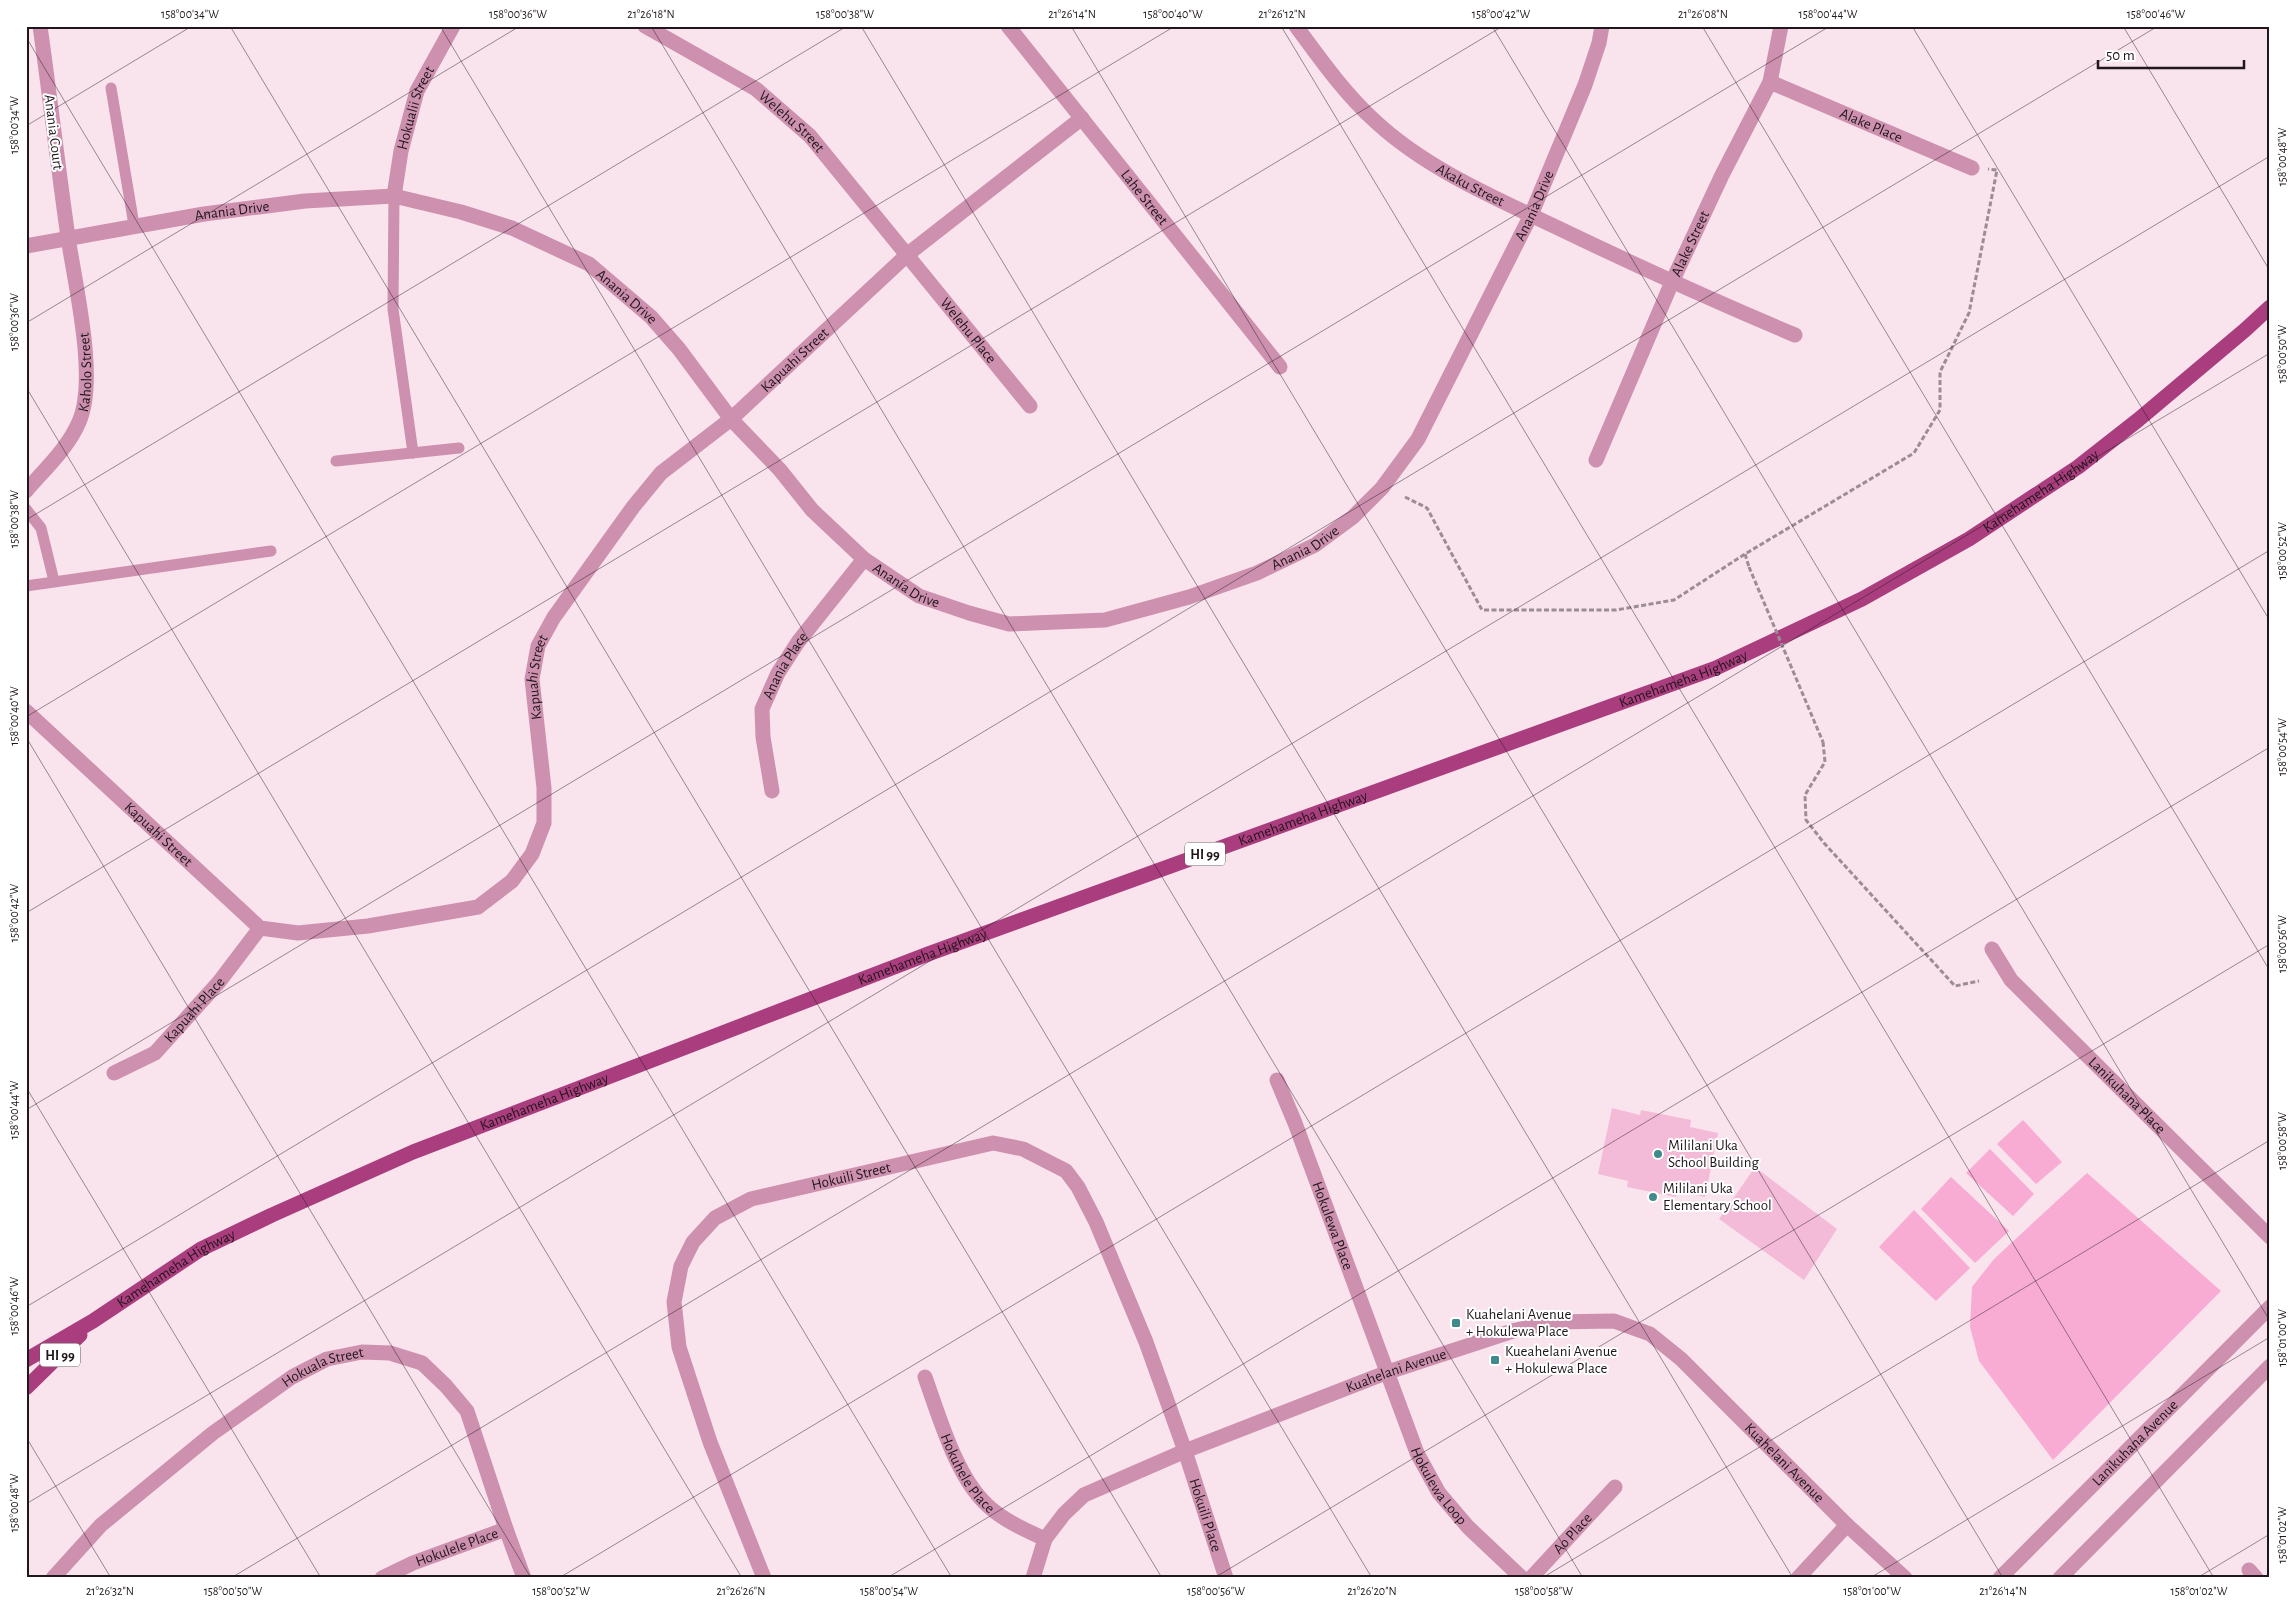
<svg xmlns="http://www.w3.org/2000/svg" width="2296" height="1604" viewBox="0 0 2296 1604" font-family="'Alegreya Sans',sans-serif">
  <rect width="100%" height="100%" fill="#f9e3ed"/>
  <g fill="#f8acd3">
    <polygon points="2023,1120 2062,1162 2036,1184 1997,1144"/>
    <polygon points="1990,1149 2034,1194 2013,1216 1966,1173"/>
    <polygon points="2087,1173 2221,1291 2053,1460 1979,1361 1970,1327 1972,1287 1994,1259"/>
    <polygon points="1951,1177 2009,1231 1975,1263 1921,1209"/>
    <polygon points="1914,1210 1970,1268 1936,1301 1879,1247"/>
  </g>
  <g fill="#f4bbd8">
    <polygon points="1612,1108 1640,1115 1641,1110 1691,1120 1690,1127 1718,1133 1705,1197 1677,1191 1676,1197 1627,1187 1628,1181 1598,1174"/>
    <polygon points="1755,1167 1837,1229 1804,1280 1719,1219"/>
  </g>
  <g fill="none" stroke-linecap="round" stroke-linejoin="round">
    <g stroke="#9c8c94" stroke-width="3" stroke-dasharray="5 2.5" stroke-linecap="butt">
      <polyline points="1405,497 1427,508 1482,610 1616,610 1674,600 1745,554 1914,453 1940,410 1940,372 1969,313 1997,170 1988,169"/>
      <polyline points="1745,554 1749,567"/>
      <polyline points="1823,742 1825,762 1805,795 1806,820 1824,843 1955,986 1979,981"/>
    </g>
    <g stroke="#cd90af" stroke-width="11">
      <polyline points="111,88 134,225"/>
      <polyline points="394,196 393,309 413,453"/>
      <polyline points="336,461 459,448"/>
      <polyline points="26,509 41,528 54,581"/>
      <polyline points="26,586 271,551"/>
    </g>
    <g stroke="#cd90af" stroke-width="15">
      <path id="s1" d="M645,26L756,89L810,136L1030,406"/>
      <path id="s2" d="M1008,26L1280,367"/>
      <path id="s3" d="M1296,26C1321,60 1345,94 1376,122C1427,169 1495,198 1556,227C1635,265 1714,301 1795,335"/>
      <path id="s4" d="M1770,82L1972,168"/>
      <path id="s5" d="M394,196L401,151L417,91L453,26"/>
      <path id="s6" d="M1596,460L1672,282L1722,175L1770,82L1781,26"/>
      <path id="s7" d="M26,491C44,470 68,448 79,422C98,379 75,285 68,237C58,167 50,97 40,26"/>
      <path id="s8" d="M26,711L260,928L298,933L368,926L478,907L512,881L532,854L544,823V788L532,679L538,646L554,617L633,507L661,473L731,419L908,254L1082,118"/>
      <path id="s9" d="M772,791L763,737L762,709L778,673L798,642L864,559"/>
      <path id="s10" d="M1992,949L2011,980L2270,1237"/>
      <path id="s11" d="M114,1073L155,1053L219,982L260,928"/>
      <path id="s12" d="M1277,1080L1295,1123L1417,1453L1439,1493L1468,1527L1522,1578"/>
      <path id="s13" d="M925,1377C939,1416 956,1476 986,1504C1001,1519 1025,1530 1045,1539"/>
      <polyline points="2249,1570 2256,1578"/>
      <path id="s14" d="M53,1578L101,1525L213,1433L292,1377L327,1359L362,1352L390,1353L422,1363L446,1386L467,1411L506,1529L524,1578"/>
      <path id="s15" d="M382,1578L413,1563L506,1529"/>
      <path id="s16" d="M764,1578L710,1442L679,1347L674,1302L681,1266L693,1242L715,1218L751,1199L993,1143L1023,1149L1066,1171L1078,1187L1096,1222L1146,1342L1185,1451L1226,1578"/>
      <path id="s17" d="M1531,1578L1615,1487"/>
      <polyline points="1798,1578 1847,1525"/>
    </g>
    <g stroke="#cd90af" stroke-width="15">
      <path id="s18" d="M26,246L204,214L305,201L394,196L461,212L512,228L589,264L651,317L679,349L731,419L780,470L812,510L864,559L919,596L969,613L1009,624L1105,620L1189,597L1257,573L1315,545L1353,517L1382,488L1418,439L1531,215L1585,85L1599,43L1602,26"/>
      <path id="s19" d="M1033,1578L1045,1539L1064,1514L1084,1495L1185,1451L1388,1372L1516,1330L1553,1322L1614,1321L1650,1334L1681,1359L1847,1525L1905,1578"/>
      <path id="s20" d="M2000,1578L2270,1307"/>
      <polyline points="2060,1578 2270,1366"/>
    </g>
    <g stroke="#aa3d7e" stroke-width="15">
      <path id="s21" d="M26,1360L93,1321L201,1249L272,1215L413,1152L928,954L1716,668L1862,599L1969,539L2078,467L2138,420L2245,330L2270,307"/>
      <polyline points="26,1388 80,1335"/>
    </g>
    <polyline stroke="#9c8c94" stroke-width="3" stroke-dasharray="5 2.5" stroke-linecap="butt" points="1749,567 1823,742"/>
  </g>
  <path fill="none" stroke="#1f171b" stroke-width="1" stroke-opacity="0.45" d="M230,26L1162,1578M440,26L1372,1578M651,26L1583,1578M861,26L1793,1578M1071,26L2003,1578M1281,26L2214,1578M1492,26L2270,1321M1702,26L2270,971M1912,26L2270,621M2123,26L2270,271M26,37L952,1578M26,126L192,26M26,323L520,26M26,387L742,1578M26,520L847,26M26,717L1175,26M26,737L531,1578M26,913L1503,26M26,1087L321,1578M26,1110L1830,26M26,1307L2158,26M26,1437L111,1578M26,1504L2270,156M231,1578L2270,353M559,1578L2270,550M887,1578L2270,747M1214,1578L2270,944M1542,1578L2270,1140M1870,1578L2270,1337M2197,1578L2270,1534"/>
  <g fill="#418a8b" stroke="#fff" stroke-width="2">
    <circle cx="1658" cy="1154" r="5"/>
    <circle cx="1653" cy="1197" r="5"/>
    <rect x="1451" y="1318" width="10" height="10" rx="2.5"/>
    <rect x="1490" y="1355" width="10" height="10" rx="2.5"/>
  </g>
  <g text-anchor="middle" stroke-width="4" stroke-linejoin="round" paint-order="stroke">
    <g fill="#fff" stroke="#625d5f" stroke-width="1">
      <rect x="1185" y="842.5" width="40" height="23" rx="4"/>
      <rect x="40" y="1343.5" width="40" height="23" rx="4"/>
    </g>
    <g font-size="14" font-weight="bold" fill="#1f171b">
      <text x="1205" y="859">HI 99</text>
      <text x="60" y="1360">HI 99</text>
    </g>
    <g font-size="15" fill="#1f171b" stroke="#fff">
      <text dy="5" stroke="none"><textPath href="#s5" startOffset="91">Hokualii Street</textPath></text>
      <text dy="5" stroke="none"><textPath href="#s1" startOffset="176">Welehu Street</textPath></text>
      <text dy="5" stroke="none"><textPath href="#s4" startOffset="110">Alake Place</textPath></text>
      <text transform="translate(54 132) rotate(83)" y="5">Anania Court</text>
      <text dy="5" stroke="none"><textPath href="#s3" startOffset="239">Akaku Street</textPath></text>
      <text dy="5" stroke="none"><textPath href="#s2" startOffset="219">Lahe Street</textPath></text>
      <text dy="5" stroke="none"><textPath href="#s18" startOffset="1874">Anania Drive</textPath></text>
      <text dy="5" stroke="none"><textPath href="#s18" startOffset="209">Anania Drive</textPath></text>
      <text dy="5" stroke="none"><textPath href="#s6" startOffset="236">Alake Street</textPath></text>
      <text dy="5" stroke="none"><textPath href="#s18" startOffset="629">Anania Drive</textPath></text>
      <text dy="5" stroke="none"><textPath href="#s1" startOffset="450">Welehu Place</textPath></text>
      <text dy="5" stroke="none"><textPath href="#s8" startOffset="1215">Kapuahi Street</textPath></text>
      <text dy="5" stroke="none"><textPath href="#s7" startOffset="138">Kaholo Street</textPath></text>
      <text dy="5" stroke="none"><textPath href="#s21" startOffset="2201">Kamehameha Highway</textPath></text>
      <text dy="5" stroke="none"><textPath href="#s18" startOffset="1454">Anania Drive</textPath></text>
      <text dy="5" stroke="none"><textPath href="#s18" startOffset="1034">Anania Drive</textPath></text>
      <text dy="5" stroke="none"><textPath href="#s9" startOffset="132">Anania Place</textPath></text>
      <text dy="5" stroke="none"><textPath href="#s8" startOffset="796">Kapuahi Street</textPath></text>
      <text dy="5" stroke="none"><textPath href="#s21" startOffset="1796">Kamehameha Highway</textPath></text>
      <text dy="5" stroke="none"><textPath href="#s21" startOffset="1391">Kamehameha Highway</textPath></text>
      <text dy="5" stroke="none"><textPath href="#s8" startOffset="181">Kapuahi Street</textPath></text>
      <text dy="5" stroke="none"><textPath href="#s21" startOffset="986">Kamehameha Highway</textPath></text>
      <text dy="5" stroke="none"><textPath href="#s11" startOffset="104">Kapuahi Place</textPath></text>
      <text dy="5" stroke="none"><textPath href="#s10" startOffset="200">Lanikuhana Place</textPath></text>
      <text dy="5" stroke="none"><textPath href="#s21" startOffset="581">Kamehameha Highway</textPath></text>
      <text dy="5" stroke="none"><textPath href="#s16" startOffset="531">Hokuili Street</textPath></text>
      <text dy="5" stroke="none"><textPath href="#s12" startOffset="156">Hokulewa Place</textPath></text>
      <text dy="5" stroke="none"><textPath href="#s21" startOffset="176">Kamehameha Highway</textPath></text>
      <text dy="5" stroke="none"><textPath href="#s14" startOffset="346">Hokuala Street</textPath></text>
      <text dy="5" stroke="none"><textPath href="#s19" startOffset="436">Kuahelani Avenue</textPath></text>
      <text dy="5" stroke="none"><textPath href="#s20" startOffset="191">Lanikuhana Avenue</textPath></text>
      <text dy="5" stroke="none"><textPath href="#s19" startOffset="886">Kuahelani Avenue</textPath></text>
      <text dy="5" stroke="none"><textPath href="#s13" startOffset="106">Hokuhele Place</textPath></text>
      <text dy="5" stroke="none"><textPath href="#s12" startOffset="438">Hokulewa Loop</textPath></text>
      <text dy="5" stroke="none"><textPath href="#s16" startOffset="1128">Hokuili Place</textPath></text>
      <text dy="5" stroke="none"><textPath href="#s17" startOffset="61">Ao Place</textPath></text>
      <text dy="5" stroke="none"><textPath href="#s15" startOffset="81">Hokulele Place</textPath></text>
    </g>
    <g font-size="15" fill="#1f171b" stroke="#fff" text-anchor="start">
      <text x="1668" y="1150">Mililani Uka<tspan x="1668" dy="17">School Building</tspan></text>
      <text x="1663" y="1193">Mililani Uka<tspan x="1663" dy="17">Elementary School</tspan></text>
      <text x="1466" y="1319">Kuahelani Avenue<tspan x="1466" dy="17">+ Hokulewa Place</tspan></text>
      <text x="1505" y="1356">Kueahelani Avenue<tspan x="1505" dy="17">+ Hokulewa Place</tspan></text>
    </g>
  </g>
  <rect width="2296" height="1604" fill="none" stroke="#ffffff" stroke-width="55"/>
  <path d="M2098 60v8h146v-8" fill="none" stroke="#1f171b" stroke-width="2.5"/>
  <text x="2106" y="60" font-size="15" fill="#1f171b" stroke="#ffffff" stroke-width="4" paint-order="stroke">50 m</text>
  <rect x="28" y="28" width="2240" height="1548" fill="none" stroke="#1f171b" stroke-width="2"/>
  <g font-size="12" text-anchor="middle" fill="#1f171b">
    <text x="190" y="18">158°00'34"W</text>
    <text x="518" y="18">158°00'36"W</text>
    <text x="651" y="18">21°26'18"N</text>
    <text x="845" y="18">158°00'38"W</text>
    <text x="1072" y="18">21°26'14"N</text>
    <text x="1173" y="18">158°00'40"W</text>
    <text x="1282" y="18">21°26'12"N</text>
    <text x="1501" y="18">158°00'42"W</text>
    <text x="1703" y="18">21°26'08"N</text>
    <text x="1828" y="18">158°00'44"W</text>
    <text x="2156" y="18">158°00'46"W</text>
    <text transform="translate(14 125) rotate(-90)" y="4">158°00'34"W</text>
    <text transform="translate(2282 157) rotate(-90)" y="4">158°00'48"W</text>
    <text transform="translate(14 322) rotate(-90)" y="4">158°00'36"W</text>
    <text transform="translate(2282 354) rotate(-90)" y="4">158°00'50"W</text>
    <text transform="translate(14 519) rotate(-90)" y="4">158°00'38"W</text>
    <text transform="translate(2282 551) rotate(-90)" y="4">158°00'52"W</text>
    <text transform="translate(14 716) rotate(-90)" y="4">158°00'40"W</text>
    <text transform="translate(2282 747) rotate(-90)" y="4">158°00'54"W</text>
    <text transform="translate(14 913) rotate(-90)" y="4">158°00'42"W</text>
    <text transform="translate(2282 944) rotate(-90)" y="4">158°00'56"W</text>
    <text transform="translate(14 1110) rotate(-90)" y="4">158°00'44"W</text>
    <text transform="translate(2282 1141) rotate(-90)" y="4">158°00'58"W</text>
    <text transform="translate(14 1306) rotate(-90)" y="4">158°00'46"W</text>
    <text transform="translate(2282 1338) rotate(-90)" y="4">158°01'00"W</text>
    <text transform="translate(14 1503) rotate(-90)" y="4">158°00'48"W</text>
    <text transform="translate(2282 1535) rotate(-90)" y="4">158°01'02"W</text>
    <text x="110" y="1595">21°26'32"N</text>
    <text x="233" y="1595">158°00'50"W</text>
    <text x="561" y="1595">158°00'52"W</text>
    <text x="741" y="1595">21°26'26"N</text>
    <text x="889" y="1595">158°00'54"W</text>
    <text x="1216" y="1595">158°00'56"W</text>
    <text x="1372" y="1595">21°26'20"N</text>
    <text x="1544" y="1595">158°00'58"W</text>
    <text x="1872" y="1595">158°01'00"W</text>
    <text x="2003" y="1595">21°26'14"N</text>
    <text x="2199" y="1595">158°01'02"W</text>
  </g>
</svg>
